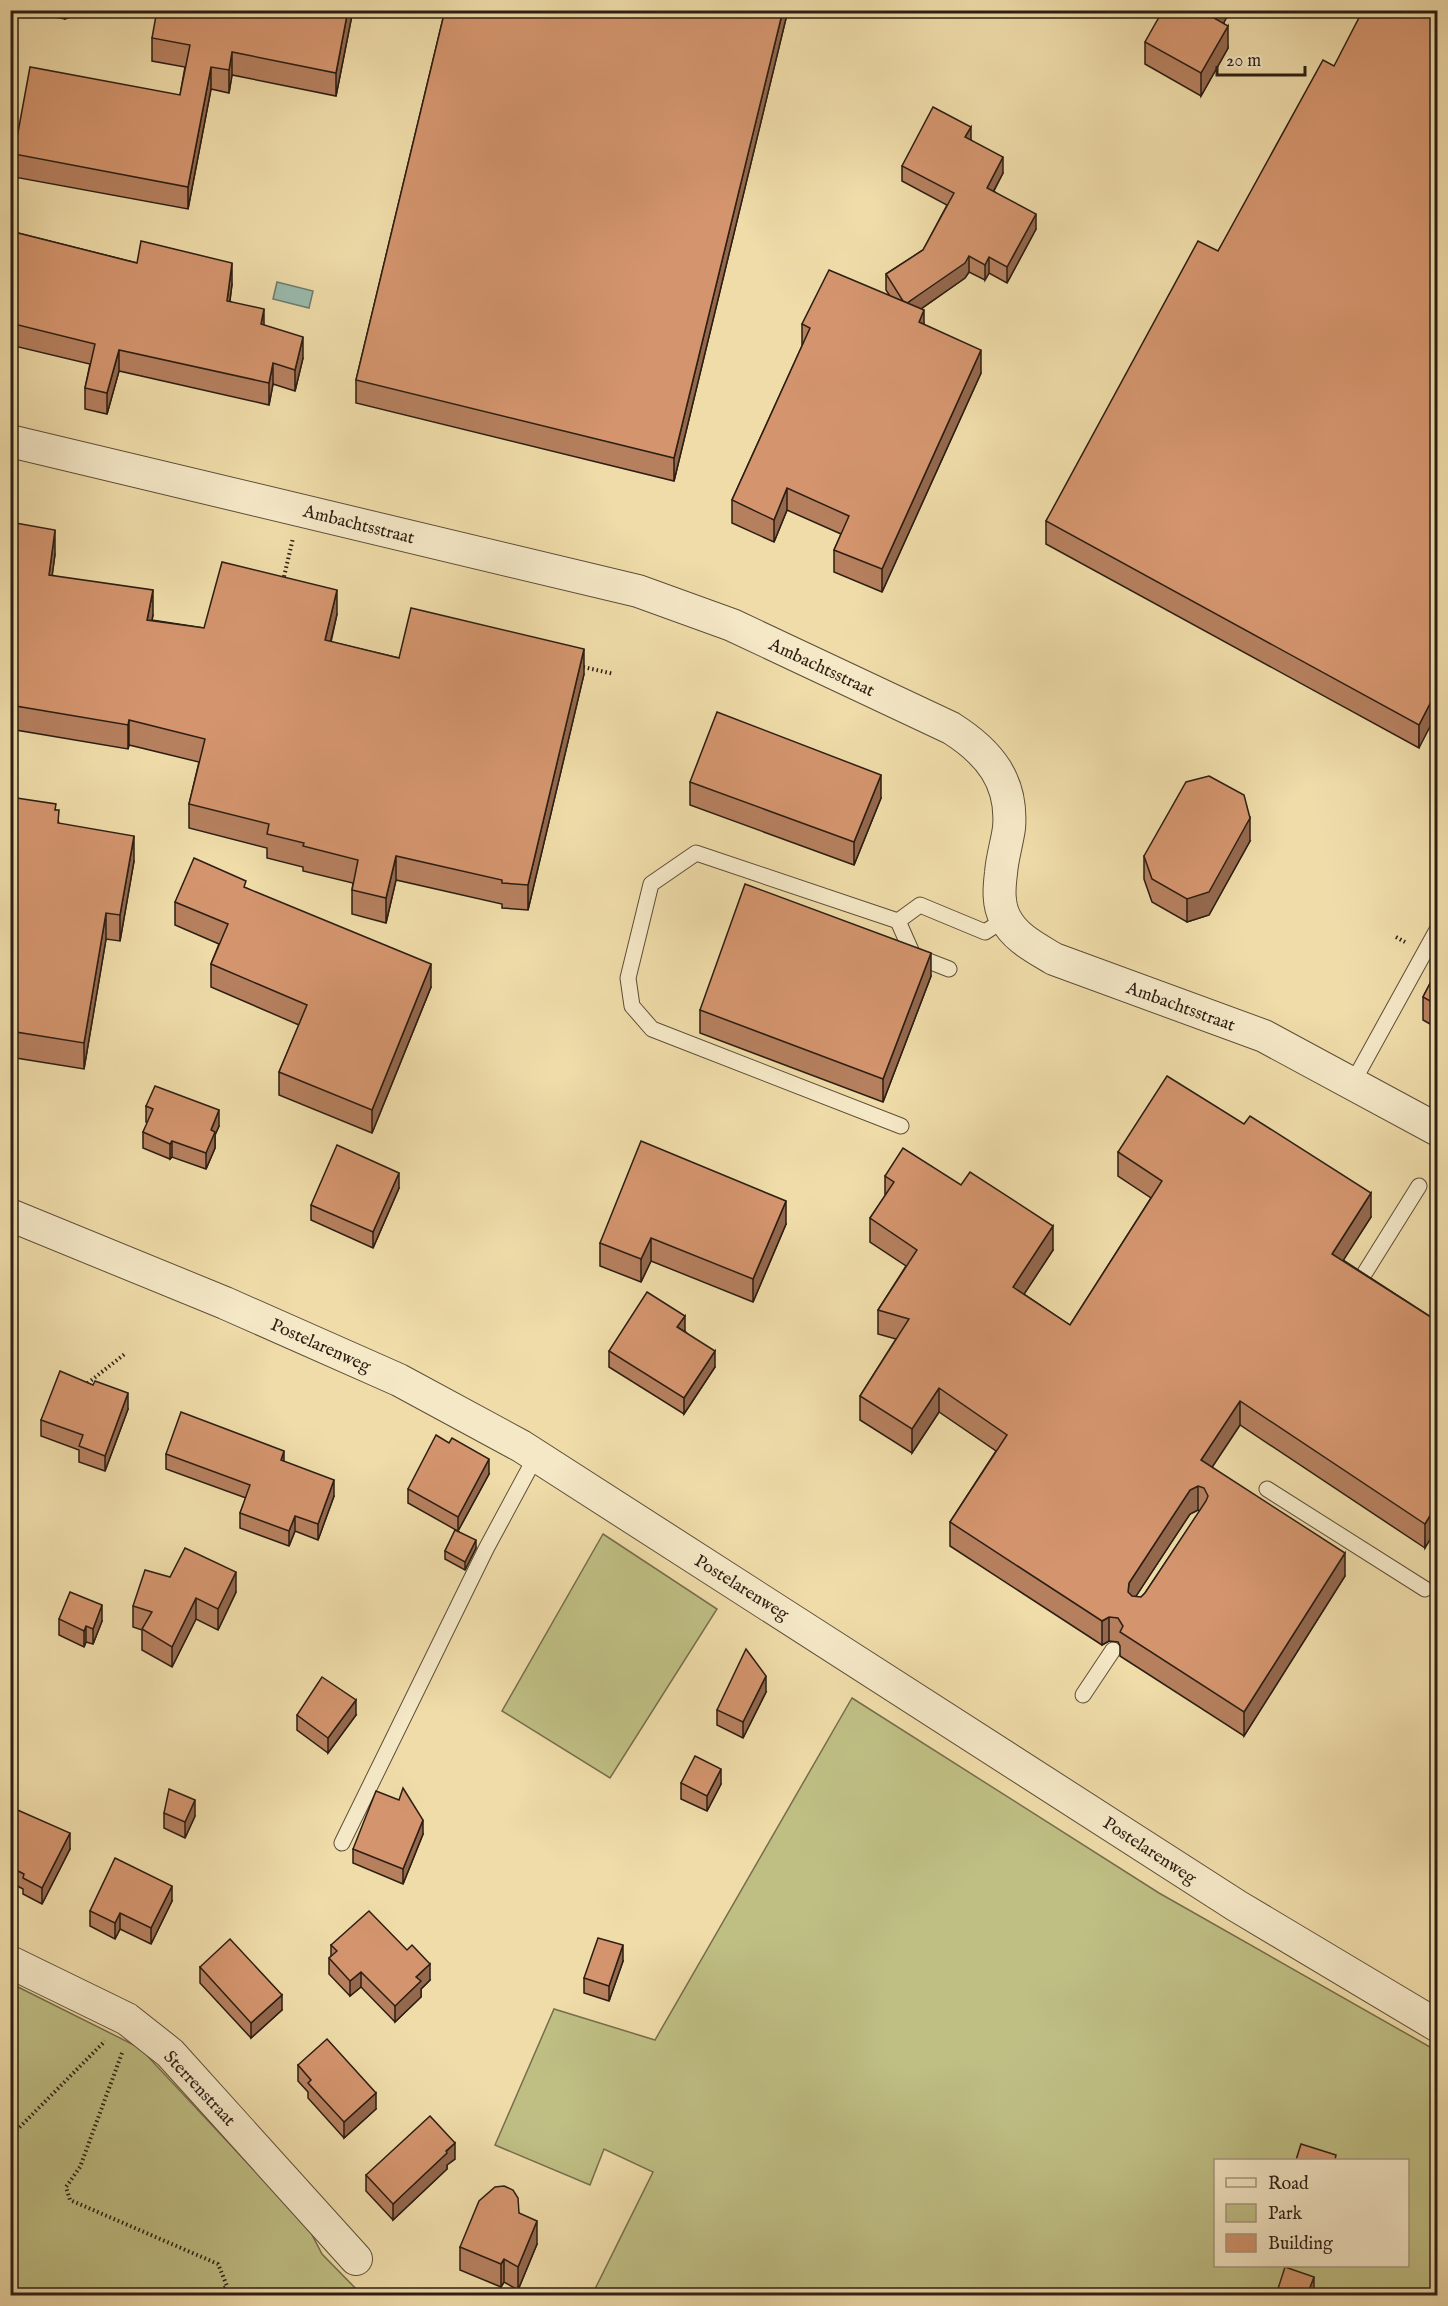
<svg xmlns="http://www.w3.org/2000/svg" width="1448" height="2306" viewBox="0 0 1448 2306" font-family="'IM FELL English',serif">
  <rect width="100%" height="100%" fill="#efdca9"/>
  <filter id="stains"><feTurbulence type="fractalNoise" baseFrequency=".00333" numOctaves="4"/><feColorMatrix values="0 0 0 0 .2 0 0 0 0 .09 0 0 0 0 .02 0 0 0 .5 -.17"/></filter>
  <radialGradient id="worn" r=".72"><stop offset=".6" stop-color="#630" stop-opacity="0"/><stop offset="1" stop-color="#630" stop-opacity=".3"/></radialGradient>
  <g fill="#bfbf84" stroke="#766e4c" stroke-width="1.5" fill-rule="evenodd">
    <polygon points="603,1534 717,1609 610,1778 502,1711"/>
    <path d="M852,1698L1159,1893L1437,2051V2295H592L653,2172L604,2149L590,2185L495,2145L554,2009L655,2040ZM1216,2160H1408V2266H1216Z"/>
    <polygon points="10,1983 140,2048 309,2229 322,2254 362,2295 11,2295"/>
  </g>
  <polygon fill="#9abbad" stroke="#6e7c6f" stroke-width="1.5" points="277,282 313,291 309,308 273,299"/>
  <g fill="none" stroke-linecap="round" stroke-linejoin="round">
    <defs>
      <g id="service">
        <polyline points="898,921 920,905 985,932 1005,919"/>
        <polyline points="1352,1084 1438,928"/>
        <polyline points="901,1126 652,1029 632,1006 628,978 651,884 696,853 898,921 913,955 949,969"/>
        <polyline points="1361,1279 1419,1186"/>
        <polyline points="1267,1489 1425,1589"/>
        <polyline points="1083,1695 1113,1650"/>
        <polyline points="342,1843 486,1549 536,1456"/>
      </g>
      <g id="minor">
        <path d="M10,441L638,591L732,625L951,728C989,752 1013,781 1009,828C1007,843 1002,858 1001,873C999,889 998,904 1005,918C1015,938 1036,948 1054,959L1264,1036L1438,1130"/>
        <polyline points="10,1215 225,1303 399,1380 521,1446 1237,1906 1438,2026"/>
        <polyline points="10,1962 127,2019 170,2053 356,2259"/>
      </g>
    </defs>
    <use href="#service" stroke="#5d4e38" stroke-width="17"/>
    <use href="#minor" stroke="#5d4e38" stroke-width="34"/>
    <g stroke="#2c1e13" stroke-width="4" stroke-dasharray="1.5 3" stroke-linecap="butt">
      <polyline points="283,581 293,538"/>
      <polyline points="579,666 614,674"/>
      <polyline points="1396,937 1405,942"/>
      <polyline points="84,1386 126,1353"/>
      <polyline points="122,2053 80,2167 66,2187 70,2200 218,2264 227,2286 213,2296"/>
      <polyline points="10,2137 105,2041"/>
    </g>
    <use href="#service" stroke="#f5e8c7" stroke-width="15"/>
    <use href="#minor" stroke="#f5e8c7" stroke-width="32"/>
  </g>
  <g fill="#b6805f" stroke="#2c1e13" stroke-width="1.5" fill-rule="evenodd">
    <polygon points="44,10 79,10 78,14 65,19 44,15"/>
    <polygon points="353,10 336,96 232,75 229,93 211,89 188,209 14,177 14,154 180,95 185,67 152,61 152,38"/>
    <polygon points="445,10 788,10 674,481 356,403 356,380"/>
    <polygon points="1437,10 1419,748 1046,544 1046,521 1218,251 1334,66"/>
    <polygon points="1224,23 1228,48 1201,96 1145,64 1145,42"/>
    <polygon points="971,140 1003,173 994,191 1036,229 1007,283 989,273 985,280 969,272 965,278 921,309 924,325 981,373 882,592 834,572 834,550 841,534 787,510 774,542 732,523 732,500 802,346 802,324 890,296 886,290 886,274 923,250 947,205 902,181 902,166"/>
    <polygon points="10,231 137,263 232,284 230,301 264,325 303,358 295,391 273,384 269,405 119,371 107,414 85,409 85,388 90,364 10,345"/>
    <polygon points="10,522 55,554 52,575 153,615 152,620 204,628 337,614 331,642 399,658 584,674 528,910 502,908 502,904 396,880 386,923 352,914 352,890 353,883 303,871 303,867 267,858 267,848 189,828 189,804 199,762 129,745 128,749 10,729"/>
    <polygon points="690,782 881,798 854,865 690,805"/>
    <polygon points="10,797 56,810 59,824 134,861 120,941 106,939 84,1069 10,1057"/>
    <polygon points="1250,841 1209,915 1187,922 1152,902 1144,879 1144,856"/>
    <polygon points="246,888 431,987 372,1133 279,1095 279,1072 299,1025 211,987 211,964 219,944 175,925 175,902"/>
    <polygon points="1437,970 1437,1028 1423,1020 1423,997"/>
    <polygon points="931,976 883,1102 700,1033 700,1010"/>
    <polygon points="146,1106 219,1126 215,1135 215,1148 206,1169 172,1157 170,1159 143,1148 143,1132 148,1122 146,1122"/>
    <path d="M1118,1152L1371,1217L1343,1260L1437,1321L1425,1548L1240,1425L1212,1467L1345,1576L1244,1736L1120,1656V1646L1118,1642L1109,1641L1102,1645L950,1546V1522L996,1451L939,1412L912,1453L860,1420V1396L896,1339L878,1334V1310L906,1266L870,1242V1218L885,1196V1176L1053,1250L1024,1294L1070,1325L1151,1198L1118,1176ZM1198,1510L1200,1511L1145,1593L1141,1597H1135L1190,1514Z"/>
    <polygon points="399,1188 373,1248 311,1220 311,1205"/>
    <polygon points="786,1224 753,1302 651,1261 641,1282 600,1266 600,1243"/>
    <polygon points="685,1331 715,1367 684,1414 609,1367 609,1351"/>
    <polygon points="128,1409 105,1471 79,1462 79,1450 41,1436 41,1420"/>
    <polygon points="166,1454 284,1462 334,1496 318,1540 295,1531 289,1546 240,1528 240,1513 246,1498 166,1469"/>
    <polygon points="489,1474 458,1531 476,1548 465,1570 445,1559 445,1551 456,1530 408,1503 408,1489"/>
    <polygon points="170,1577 236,1592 218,1630 196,1619 172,1667 142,1650 142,1630 133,1627 133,1606"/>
    <polygon points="59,1619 102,1621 93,1644 86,1642 84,1647 59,1635"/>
    <polygon points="1437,1619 1437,1656 1432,1653 1432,1630"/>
    <polygon points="766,1692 743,1738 717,1725 717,1710"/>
    <polygon points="297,1715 356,1715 328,1753 297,1730"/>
    <polygon points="681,1783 721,1784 707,1811 681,1799"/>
    <polygon points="10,1813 70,1849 42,1904 23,1894 23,1889 10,1882"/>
    <polygon points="164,1813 195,1816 185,1838 164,1828"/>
    <polygon points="423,1834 403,1884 353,1863 353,1849"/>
    <polygon points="172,1901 151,1944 120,1929 115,1939 90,1926 90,1911"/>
    <polygon points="331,1945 430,1980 421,1989 421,1997 395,2022 361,1987 350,1996 329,1974 329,1958 331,1956"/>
    <polygon points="623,1961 609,2001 584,1993 584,1978"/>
    <polygon points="200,1967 282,2010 251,2038 200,1983"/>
    <polygon points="298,2065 376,2109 344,2138 308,2098 308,2092 298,2081"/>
    <polygon points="455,2159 447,2165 447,2169 393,2220 366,2191 366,2175"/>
    <polygon points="519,2213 537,2244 518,2290 504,2282 501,2287 460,2270 460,2247"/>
  </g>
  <g fill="#94684d" stroke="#2c1e13" stroke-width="1.5">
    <polygon points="65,10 79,10 78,14 65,19"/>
    <polygon points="348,10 353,10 336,96 336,73"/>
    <polygon points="783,10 788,10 674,481 674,458"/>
    <polygon points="1219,10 1231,10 1214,40 1214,18"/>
    <polygon points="1228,26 1228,48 1201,96 1201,73"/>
    <polygon points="232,52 232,75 229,93 229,70"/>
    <polygon points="211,67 211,89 188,209 188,187"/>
    <polygon points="971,127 971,143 965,137"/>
    <polygon points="1003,157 1003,173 987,203 987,188"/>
    <polygon points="1036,214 1036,229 1007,283 1007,267"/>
    <polygon points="969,256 969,272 965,278 905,320 905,305"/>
    <polygon points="989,257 989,273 985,280 985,265"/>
    <polygon points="232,263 232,284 227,322 227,301"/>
    <polygon points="264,309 264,331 261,324"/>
    <polygon points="924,310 924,333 919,322"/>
    <polygon points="303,337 303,358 295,391 295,370"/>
    <polygon points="119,350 119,371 107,414 107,393"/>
    <polygon points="981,350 981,373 882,592 882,569"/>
    <polygon points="273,363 273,384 269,405 269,383"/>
    <polygon points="787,488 787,510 774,542 774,520"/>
    <polygon points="55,530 55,554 49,600 49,575"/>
    <polygon points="153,590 153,615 147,644 147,620"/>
    <polygon points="337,590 337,614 325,665 325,640"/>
    <polygon points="584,649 584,674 528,910 528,885"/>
    <polygon points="1437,690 1437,713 1419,748 1419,725"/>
    <polygon points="129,720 129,745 128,749 128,725"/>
    <polygon points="881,775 881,798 854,865 854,842"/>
    <polygon points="1250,818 1250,841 1209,915 1187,922 1187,899"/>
    <polygon points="134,836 134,861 120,941 120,915"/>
    <polygon points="396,856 396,880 386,923 386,898"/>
    <polygon points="106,913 106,939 84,1069 84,1043"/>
    <polygon points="931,953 931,976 883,1102 883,1079"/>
    <polygon points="431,964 431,987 372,1133 372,1110"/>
    <polygon points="219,1110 219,1126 215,1135 215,1148 206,1169 206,1153 211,1130"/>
    <polygon points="172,1141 172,1157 170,1159 170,1144"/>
    <polygon points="399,1173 399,1188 373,1248 373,1232"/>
    <polygon points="1371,1193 1371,1217 1332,1278 1332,1254"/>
    <polygon points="786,1201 786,1224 753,1302 753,1279"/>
    <polygon points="1053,1226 1053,1250 1013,1311 1013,1287"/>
    <polygon points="651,1238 651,1261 641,1282 641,1259"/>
    <polygon points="685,1316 685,1332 677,1327"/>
    <polygon points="715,1351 715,1367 684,1414 684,1398"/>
    <polygon points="939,1388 939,1412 912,1453 912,1429"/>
    <polygon points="128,1393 128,1409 105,1471 105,1456"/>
    <polygon points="1240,1401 1240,1425 1201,1484 1201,1460"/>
    <polygon points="284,1451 284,1467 281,1460"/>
    <polygon points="489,1459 489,1474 458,1531 458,1517"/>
    <polygon points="334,1480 334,1496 318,1540 318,1524"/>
    <polygon points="1198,1486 1198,1510 1190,1514 1129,1607 1128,1592 1129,1583 1190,1490"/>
    <polygon points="1437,1504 1437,1528 1425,1548 1425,1524"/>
    <polygon points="295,1516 295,1531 289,1546 289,1531"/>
    <polygon points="476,1540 476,1548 465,1570 465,1562"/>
    <polygon points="1345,1553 1345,1576 1244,1736 1244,1712"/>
    <polygon points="236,1572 236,1592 218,1630 218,1609"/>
    <polygon points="196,1598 196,1619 172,1667 172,1647"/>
    <polygon points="102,1605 102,1621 93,1644 93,1629"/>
    <polygon points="1109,1617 1109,1641 1102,1645 1102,1621"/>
    <polygon points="86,1626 86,1642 84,1647 84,1631"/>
    <polygon points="766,1676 766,1692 743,1738 743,1722"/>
    <polygon points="356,1700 356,1715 328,1753 328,1738"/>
    <polygon points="721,1769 721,1784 707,1811 707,1796"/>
    <polygon points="195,1800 195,1816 185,1838 185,1822"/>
    <polygon points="423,1820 423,1834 403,1884 403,1869"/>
    <polygon points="70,1833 70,1849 42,1904 42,1888"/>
    <polygon points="172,1886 172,1901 151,1944 151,1928"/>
    <polygon points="120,1913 120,1929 115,1939 115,1923"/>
    <polygon points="623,1945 623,1961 609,2001 609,1986"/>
    <polygon points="430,1964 430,1980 421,1989 421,1997 395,2022 395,2006 416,1977"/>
    <polygon points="361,1972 361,1987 350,1996 350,1981"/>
    <polygon points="282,1995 282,2010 251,2038 251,2023"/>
    <polygon points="376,2093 376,2109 344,2138 344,2122"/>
    <polygon points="455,2143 455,2159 447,2165 447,2169 393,2220 393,2204"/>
    <polygon points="537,2221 537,2244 518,2290 518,2267"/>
    <polygon points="504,2259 504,2282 501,2287 501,2264"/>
    <polygon points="1314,2277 1314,2292 1313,2295 1307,2295"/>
  </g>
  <g fill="#d4956e" stroke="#2c1e13" stroke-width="1.5" fill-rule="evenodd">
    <polygon points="157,10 348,10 336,73 232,52 229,70 211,67 188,187 14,154 30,67 180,95 190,45 152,38"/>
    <polygon points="445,10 783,10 674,458 356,380"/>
    <polygon points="1163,10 1219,10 1214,18 1228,26 1201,73 1145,42"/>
    <polygon points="1363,10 1437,10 1437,690 1419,725 1046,521 1198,241 1218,251 1323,60 1334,66"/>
    <polygon points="933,107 971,127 965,137 1003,157 987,188 1036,214 1007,267 989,257 985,265 969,256 965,263 907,303 903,301 886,274 923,250 954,193 902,166"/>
    <polygon points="10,231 137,263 141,241 232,263 227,301 264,309 261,324 303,337 295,370 273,363 269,383 119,350 107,393 85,388 95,344 10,323"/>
    <polygon points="829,270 924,310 919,322 981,350 882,569 834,550 849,516 787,488 774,520 732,500 810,328 802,324"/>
    <polygon points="10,522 55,530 49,575 153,590 147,620 204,628 222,562 337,590 325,640 399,658 411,608 584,649 528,885 502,883 502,880 396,856 386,898 352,890 358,860 303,846 304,843 267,834 269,824 189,804 205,739 129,720 128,725 10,705"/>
    <polygon points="717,712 881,775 854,842 690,782"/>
    <polygon points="1209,776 1244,795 1250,818 1209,892 1187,899 1152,879 1144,856 1186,782"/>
    <polygon points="10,797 56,804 55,810 59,810 58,823 134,836 120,915 106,913 84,1043 10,1031"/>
    <polygon points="194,858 246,881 244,887 431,964 372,1110 279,1072 307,1005 211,964 228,924 175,902"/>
    <polygon points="745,884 931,953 883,1079 700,1010"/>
    <polygon points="1437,970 1437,1005 1423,997"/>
    <path d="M1167,1076L1244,1124L1250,1116L1371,1193L1332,1254L1437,1321V1447L1434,1453L1437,1455V1504L1425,1524L1240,1401L1201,1460L1345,1553L1244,1712L1120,1632L1123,1626L1118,1618L1109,1617L1102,1621L950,1522L1007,1435L939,1388L912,1429L860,1396L909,1319L878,1310L917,1250L870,1218L894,1182L885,1176L903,1148L961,1185L970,1172L1053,1226L1013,1287L1070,1325L1162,1181L1118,1152ZM1198,1486L1204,1488L1208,1496L1206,1501L1145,1593L1141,1597L1132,1596L1128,1592L1129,1583L1190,1490Z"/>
    <polygon points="155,1086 219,1110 211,1130 215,1132 206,1153 172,1141 170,1144 143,1132 153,1109 146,1106"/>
    <polygon points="641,1141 786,1201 753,1279 651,1238 641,1259 600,1243"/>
    <polygon points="337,1145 399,1173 373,1232 311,1205"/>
    <polygon points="647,1292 685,1316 677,1327 715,1351 684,1398 609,1351"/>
    <polygon points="60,1371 93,1385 95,1381 128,1393 105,1456 79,1446 83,1435 41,1420"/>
    <polygon points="181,1412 284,1451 281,1460 334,1480 318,1524 295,1516 289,1531 240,1513 250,1485 166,1454"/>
    <polygon points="436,1435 449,1443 452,1438 489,1459 458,1517 408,1489"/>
    <polygon points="455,1530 476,1540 465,1562 445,1551"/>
    <polygon points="185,1548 236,1572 218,1609 196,1598 172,1647 142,1629 152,1612 133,1606 145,1570 170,1577"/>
    <polygon points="70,1592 102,1605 93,1629 86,1626 84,1631 59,1619"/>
    <polygon points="1437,1619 1437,1633 1432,1630"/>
    <polygon points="746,1649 766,1676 743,1722 717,1710"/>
    <polygon points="322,1677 356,1700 328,1738 297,1715"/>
    <polygon points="695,1756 721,1769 707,1796 681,1783"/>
    <polygon points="403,1788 423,1820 403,1869 353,1849 376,1791 399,1800"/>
    <polygon points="169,1789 195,1800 185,1822 164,1813"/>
    <polygon points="13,1808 70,1833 42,1888 23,1878 24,1874 10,1867 10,1813"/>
    <polygon points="115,1858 172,1886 151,1928 120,1913 115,1923 90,1911"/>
    <polygon points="369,1911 407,1950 412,1945 430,1964 416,1977 421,1981 395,2006 361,1972 350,1981 329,1958 337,1951 331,1945"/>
    <polygon points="598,1938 623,1945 609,1986 584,1978"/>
    <polygon points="230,1939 282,1995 251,2023 200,1967"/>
    <polygon points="327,2039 376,2093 344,2122 308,2083 311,2080 298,2065"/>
    <polygon points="430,2116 455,2143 446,2151 447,2153 393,2204 366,2175"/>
    <polygon points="1301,2144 1336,2155 1335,2160 1296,2160"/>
    <polygon points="504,2186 513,2190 518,2198 519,2213 537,2221 518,2267 504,2259 501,2264 460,2247 479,2201 495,2187"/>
    <polygon points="1285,2267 1314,2277 1307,2295 1276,2295"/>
  </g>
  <g text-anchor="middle" stroke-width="5" stroke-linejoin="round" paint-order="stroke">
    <g font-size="18" fill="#2c1e13" stroke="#f5e8c7">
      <text transform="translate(359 524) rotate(14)" y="6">Ambachtsstraat</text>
      <text transform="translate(822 667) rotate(25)" y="6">Ambachtsstraat</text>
      <text transform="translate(1181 1006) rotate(20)" y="6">Ambachtsstraat</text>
      <text transform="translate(321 1345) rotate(24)" y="6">Postelarenweg</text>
      <text transform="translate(742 1587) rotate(32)" y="6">Postelarenweg</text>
      <text transform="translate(1150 1850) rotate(33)" y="6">Postelarenweg</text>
      <text transform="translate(200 2088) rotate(47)" y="6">Sterrenstraat</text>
    </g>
  </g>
  <rect width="1448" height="2306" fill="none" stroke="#efdca9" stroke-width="36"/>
  <rect x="12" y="12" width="1424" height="2282" fill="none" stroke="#2c1e13" stroke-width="3"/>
  <rect x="18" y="18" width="1412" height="2270" fill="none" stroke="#2c1e13" stroke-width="1.5"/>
  <rect x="1214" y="2159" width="195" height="108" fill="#f5e8c7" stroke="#a5977f" stroke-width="1.5"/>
  <rect x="1226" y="2178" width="30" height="9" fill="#f5e8c7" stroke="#a5977f" stroke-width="1.5"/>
  <text x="1268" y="2189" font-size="18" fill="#2c1e13">Road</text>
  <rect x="1226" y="2204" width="30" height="18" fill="#bfbf84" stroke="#a5977f" stroke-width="1.5"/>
  <text x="1268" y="2219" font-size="18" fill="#2c1e13">Park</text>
  <rect x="1226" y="2234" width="30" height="18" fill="#d4956e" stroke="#a5977f" stroke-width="1.5"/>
  <text x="1268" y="2249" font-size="18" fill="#2c1e13">Building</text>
  <path d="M1217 66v9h88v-9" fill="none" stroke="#2c1e13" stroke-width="3"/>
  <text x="1226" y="66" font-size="18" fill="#2c1e13" stroke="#f5e8c7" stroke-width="4.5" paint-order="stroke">20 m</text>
  <rect width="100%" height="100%" filter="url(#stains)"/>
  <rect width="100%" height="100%" fill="url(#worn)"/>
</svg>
